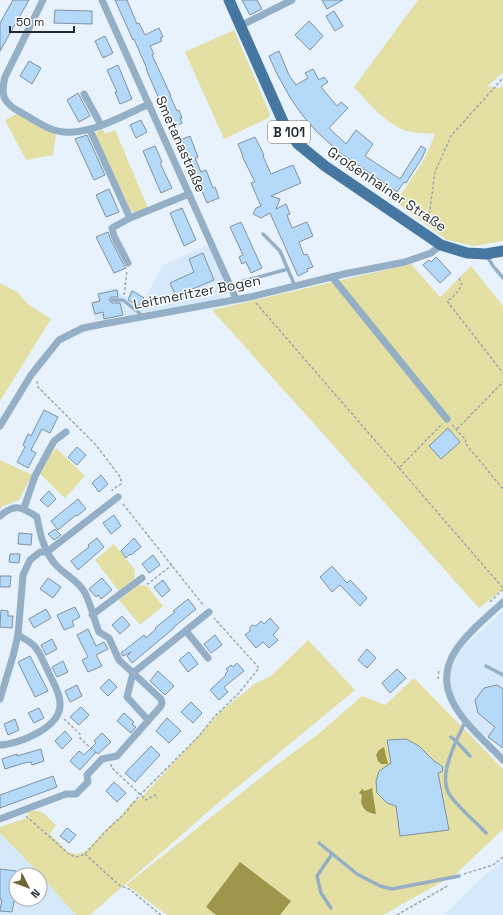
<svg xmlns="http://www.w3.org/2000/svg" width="503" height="915" viewBox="0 0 503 915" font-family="'Space Grotesk',sans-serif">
  <rect width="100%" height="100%" fill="#e7f2fc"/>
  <g fill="#d6e9fa" fill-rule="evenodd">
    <polygon points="207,245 228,291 224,298 95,321 90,302 98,300 97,293 118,287 120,294 127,298 132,289 146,297 163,265"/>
    <polygon points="503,610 503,751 472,723 455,700 451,687 450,674 460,651"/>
    <path d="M0,833L32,866L76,915H0ZM16,875H40V899H16Z"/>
    <polygon points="503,861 503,915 444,915 482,877"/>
  </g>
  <g fill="#e4e0a3">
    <path d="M418,0H503V73L487,86L500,88L503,85V241L474,246L447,240L396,202L425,158L435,134C425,133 416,133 407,131C387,125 368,102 354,87Z"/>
    <polygon points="234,30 270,114 268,118 224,139 185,52"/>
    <polygon points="17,114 56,134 53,155 26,160 5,120"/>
    <polygon points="102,128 105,134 115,130 148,208 137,212 133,212 129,207 96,136 97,132"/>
    <polygon points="411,264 440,297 471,266 503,306 503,589 479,608 212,310"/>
    <polygon points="0,283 17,292 29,305 51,319 0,401"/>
    <polygon points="56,448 85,476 65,498 40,474 51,454"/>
    <polygon points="0,460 32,475 19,500 3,506 0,509"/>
    <polygon points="114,544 135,570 134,580 119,591 95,560"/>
    <polygon points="138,585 147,586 163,606 140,625 119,600"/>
    <path d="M308,640L355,690L211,809L90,915H76L32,866L0,833V827L29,817L27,812C42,808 45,815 56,825L50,834L68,852L76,854L86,851L109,826L121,816L132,802L141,798L222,710L256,683L271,676Z"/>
    <polygon points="414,678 503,769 503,829 456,874 383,915 167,915 126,885 275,766 317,735 362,696 385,705"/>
  </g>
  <g fill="#9e974b">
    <polygon points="384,747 388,764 381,764 378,761 376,755 379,750"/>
    <path d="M372,788L376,814C365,813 359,806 362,795L359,793L362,789L365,791Z"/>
    <polygon points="240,862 291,901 280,915 216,915 206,907"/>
  </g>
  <g fill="#b4d9f9" stroke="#80919f">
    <polygon points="13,0 29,0 0,51 0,23"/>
    <polygon points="115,0 127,0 137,24 139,23 145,35 159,28 163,37 160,38 162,41 150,46 154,54 152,55 171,96 170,96 177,111 179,110 182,118 180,118 182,123 172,128 146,69 147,69 134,39 133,40"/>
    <polygon points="242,0 257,0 262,9 250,15"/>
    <polygon points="322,0 343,0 327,9"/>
    <polygon points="55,10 92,11 92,24 54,23"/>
    <polygon points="334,11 343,26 335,31 326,16"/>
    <polygon points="309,21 323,36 310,50 295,35"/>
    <polygon points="105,36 113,53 103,58 95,41"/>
    <polygon points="279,51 289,75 296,85 308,78 305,73 313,69 319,80 324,77 328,82 321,87 337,106 341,102 348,108 329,128 346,144 356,130 373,144 365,156 400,179 421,146 426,149 422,158 406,183 404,182 397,192 339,152 317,132 303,116 291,99 276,72 269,56"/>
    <polygon points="29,61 41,68 32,84 20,76"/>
    <polygon points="118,65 132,99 120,104 115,92 117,92 107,70"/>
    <polygon points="78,93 90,116 79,122 67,100"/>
    <polygon points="141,120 147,132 136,138 130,125"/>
    <polygon points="87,135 105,175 94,180 75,139"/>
    <polygon points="190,136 198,157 195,158 201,172 206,170 213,188 215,187 219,198 207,203 199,184 197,185 187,161 186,162 178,141"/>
    <polygon points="255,137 264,155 263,156 271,174 293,165 301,183 271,196 280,199 276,209 286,204 290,214 287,215 292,228 307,222 313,236 299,242 304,255 307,254 313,267 307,269 308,271 298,276 270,213 261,218 253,214 256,208 261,206 251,183 255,182 242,156 243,156 238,144"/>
    <polygon points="155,146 162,162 160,163 172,188 161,193 143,151"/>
    <polygon points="109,189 119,212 106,217 96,195"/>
    <polygon points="182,208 196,240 184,246 170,213"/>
    <polygon points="241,222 262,268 251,273 246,262 242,264 239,257 243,255 230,227"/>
    <polygon points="108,232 110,238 124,265 126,268 114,273 96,237"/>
    <polygon points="203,253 214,280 176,296 170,283 194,272 189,259"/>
    <polygon points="436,257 451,273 440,283 423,265 429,260 431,262"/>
    <polygon points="117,290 118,297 111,297 109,300 112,303 120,303 123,315 104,319 103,312 95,314 92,303 100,301 98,294"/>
    <polygon points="132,291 144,298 139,306 128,300"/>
    <polygon points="44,410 58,417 50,433 42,429 31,450 36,453 28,468 17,462 25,447 23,445 28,434 31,436"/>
    <polygon points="448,428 460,442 441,459 429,446"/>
    <polygon points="77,447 86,455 77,465 68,457"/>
    <polygon points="101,475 108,484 99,492 92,483"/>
    <polygon points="49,491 56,499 48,507 40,500"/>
    <polygon points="78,499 86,509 77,516 76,515 58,530 51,521"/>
    <polygon points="114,515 121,526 111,534 103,523"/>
    <polygon points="55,529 61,535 54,540 48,534"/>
    <polygon points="19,533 32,534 31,545 18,544"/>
    <polygon points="97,538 104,547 78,570 71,561 89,547 88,545"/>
    <polygon points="134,538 141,547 131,555 130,554 126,558 121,551"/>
    <polygon points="10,554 20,554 19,563 9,562"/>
    <polygon points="153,555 160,565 149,573 142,564"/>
    <polygon points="332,566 347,583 350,580 367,598 360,606 340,585 332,592 320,577"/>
    <polygon points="0,576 11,576 10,587 0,587"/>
    <polygon points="48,578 61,587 53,598 40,589"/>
    <polygon points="102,578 112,590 101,599 98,595 96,597 89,589"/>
    <polygon points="163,580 170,590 162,597 154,587"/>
    <polygon points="188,599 196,609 174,627 174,628 132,663 127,656 131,652 123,656 121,653 144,635 146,638 156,629 155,628 175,612 173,611"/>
    <polygon points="75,607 80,617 72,621 74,626 64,630 57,615"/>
    <polygon points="46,609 51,618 34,628 29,619"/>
    <polygon points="1,610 8,611 8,616 13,616 12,628 0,627"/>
    <polygon points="122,616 130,625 120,634 112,625"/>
    <polygon points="270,618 279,628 273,635 278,640 269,648 263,642 256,648 245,635 250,631 250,627 252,625 256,626 261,621 264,624"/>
    <polygon points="88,629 96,646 104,642 108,649 96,655 102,666 88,672 82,660 88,657 77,635"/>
    <polygon points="215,635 222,645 211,653 204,644"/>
    <polygon points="52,639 57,649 46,655 41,645"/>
    <polygon points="367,649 376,658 367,668 358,660"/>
    <polygon points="189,652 198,664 188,672 179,660"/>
    <polygon points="30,656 48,691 35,697 18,662"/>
    <polygon points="63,661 68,672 57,677 52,667"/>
    <polygon points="237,663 244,671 224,687 228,692 219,700 210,690 226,675 225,674 228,671 226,669 231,665 233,667"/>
    <polygon points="397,669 406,678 390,693 382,683"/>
    <polygon points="158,671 174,686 165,695 150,681"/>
    <polygon points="109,679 117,687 108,696 100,688"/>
    <polygon points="77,685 82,696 70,702 65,691"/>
    <polygon points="497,685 503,689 503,748 488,737 495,727 478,713 475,700 484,688"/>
    <polygon points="191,702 202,713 193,723 181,712"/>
    <polygon points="81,707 89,715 79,725 70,717"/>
    <polygon points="39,708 44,718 34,723 28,713"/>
    <polygon points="124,713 134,722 132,724 136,727 131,733 117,721"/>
    <polygon points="167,718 181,731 169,743 156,731"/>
    <polygon points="15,719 19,730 8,735 4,724"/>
    <polygon points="65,731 72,739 62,749 55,741"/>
    <polygon points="102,733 111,742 98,754 96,752 80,770 70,761 79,751 84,755 96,743 94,741"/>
    <polygon points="406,739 419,746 433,760 443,767 442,772 438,773 449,830 400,836 396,806 387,803 377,793 376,781 379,771 391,763 387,740"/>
    <polygon points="151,746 160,755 135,782 125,773"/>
    <polygon points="41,749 44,761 32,765 31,762 24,763 5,769 2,759 17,754 17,756"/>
    <polygon points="53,776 57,787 0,808 0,795"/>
    <polygon points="114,782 126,793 117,802 106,791"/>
    <polygon points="67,828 76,835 69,843 60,836"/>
    <polygon points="0,869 16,871 16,901 14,901 12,912 0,911 2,900 0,899"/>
  </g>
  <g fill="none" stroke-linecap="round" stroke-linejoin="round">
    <g stroke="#9ea8b0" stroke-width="1.5" stroke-dasharray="3 2" stroke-linecap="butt">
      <polyline points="428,224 435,172 451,136 503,78"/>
      <path d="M459,278L462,285C458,292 454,297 447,301L503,373"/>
      <polyline points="124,295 127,271"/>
      <polyline points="256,303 399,468 442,424"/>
      <polyline points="37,381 38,387 96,445 121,478 121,484 112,490 113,491"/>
      <polyline points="452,425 466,440 465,443 503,489"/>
      <polyline points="457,429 503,382"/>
      <polyline points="399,468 503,588"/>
      <polyline points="123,504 204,606"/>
      <polyline points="147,583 148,584 172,565"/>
      <polyline points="490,602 503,589"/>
      <polyline points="438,679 439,669"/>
      <polyline points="64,719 80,734 80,738 96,753"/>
      <polyline points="111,764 111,767 146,800 155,795 158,798"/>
      <polyline points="26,816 70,855 77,857 85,854 105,832 125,813 140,795 199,736 214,717 238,694 259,668 214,618"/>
      <polyline points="85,854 119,885 129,889 161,915"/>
      <polyline points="464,874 493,865 503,857"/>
      <polyline points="397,915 449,885"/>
    </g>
    <g stroke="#94afc6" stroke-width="3.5">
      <polyline points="263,234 280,251 295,286"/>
      <polyline points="487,256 493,266 503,278"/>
      <polyline points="240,282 288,269"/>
      <polyline points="112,300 123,300 143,316"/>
      <polyline points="486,666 503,675"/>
      <polyline points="465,722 456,741 470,756"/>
      <path d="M451,737L456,741C450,756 441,776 448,792C454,804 476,822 486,833"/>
      <polyline points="319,843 357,874 380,886 392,889 459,876"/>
      <polyline points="331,908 321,893 317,876 332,854"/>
    </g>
    <g stroke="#94afc6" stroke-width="7">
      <path d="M43,0L5,77C0,96 4,104 22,113C31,118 41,125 51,129C81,141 122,116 149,104"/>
      <polyline points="102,0 236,299"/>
      <polyline points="240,26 292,0"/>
      <polyline points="84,94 101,125"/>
      <polyline points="90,130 130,218 112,228 114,236 128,263"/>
      <polyline points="130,218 189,194"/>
      <polyline points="332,277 447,419"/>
      <polyline points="0,426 31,375 59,340 83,328 103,324 250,297 344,274 405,262 431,253 441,245"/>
      <polyline points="24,508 35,476 54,441 66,432"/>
      <path d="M0,516C15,503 22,507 37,517C40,534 44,552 56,565C65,575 79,581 85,593C91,605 94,619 99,632L109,638L119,660L133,673L127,697L148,720"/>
      <path d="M503,602C487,617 468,632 456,650C426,695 475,730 503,760"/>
      <polyline points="92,615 142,578"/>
      <polyline points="186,631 208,658"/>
      <polyline points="0,699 13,656 18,635 23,575 30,560 40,552 47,552 118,497"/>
      <path d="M0,745C20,744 62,727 60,703C60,692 52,681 48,671C38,651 39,646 18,635"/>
      <polyline points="0,819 66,794 76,794 88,782 87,775 102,759 117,756 161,706 162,703 161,699 133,673 209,612"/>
    </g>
    <polyline stroke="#4577a0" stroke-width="11" points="229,0 284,124 298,144 325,166 441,245 467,253 486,254 503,251"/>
  </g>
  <g text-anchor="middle" stroke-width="3" stroke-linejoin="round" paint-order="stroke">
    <rect fill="#fff" stroke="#666a6e" stroke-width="1" x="268" y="121" width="42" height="22" rx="3"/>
    <g font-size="13" font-weight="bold" fill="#242a30">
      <text x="289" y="137">B 101</text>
    </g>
    <g font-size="14" fill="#242a30" stroke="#fff">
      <text transform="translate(181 144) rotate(66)" y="5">Smetanastraße</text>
      <text transform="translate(387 189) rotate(34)" y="5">Großenhainer Straße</text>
      <text transform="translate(197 292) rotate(-11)" y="5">Leitmeritzer Bogen</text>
    </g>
  </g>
  <g transform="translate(28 887) rotate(132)"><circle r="19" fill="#ffffff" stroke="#a7aaac"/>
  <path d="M0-3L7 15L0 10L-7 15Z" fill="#6b6633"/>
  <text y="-6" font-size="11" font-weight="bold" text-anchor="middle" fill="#242a30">N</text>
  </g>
  <path d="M10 26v6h64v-6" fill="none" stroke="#242a30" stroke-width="2"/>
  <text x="16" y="26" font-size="12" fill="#242a30" stroke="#ffffff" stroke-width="3" paint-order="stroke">50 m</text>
</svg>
